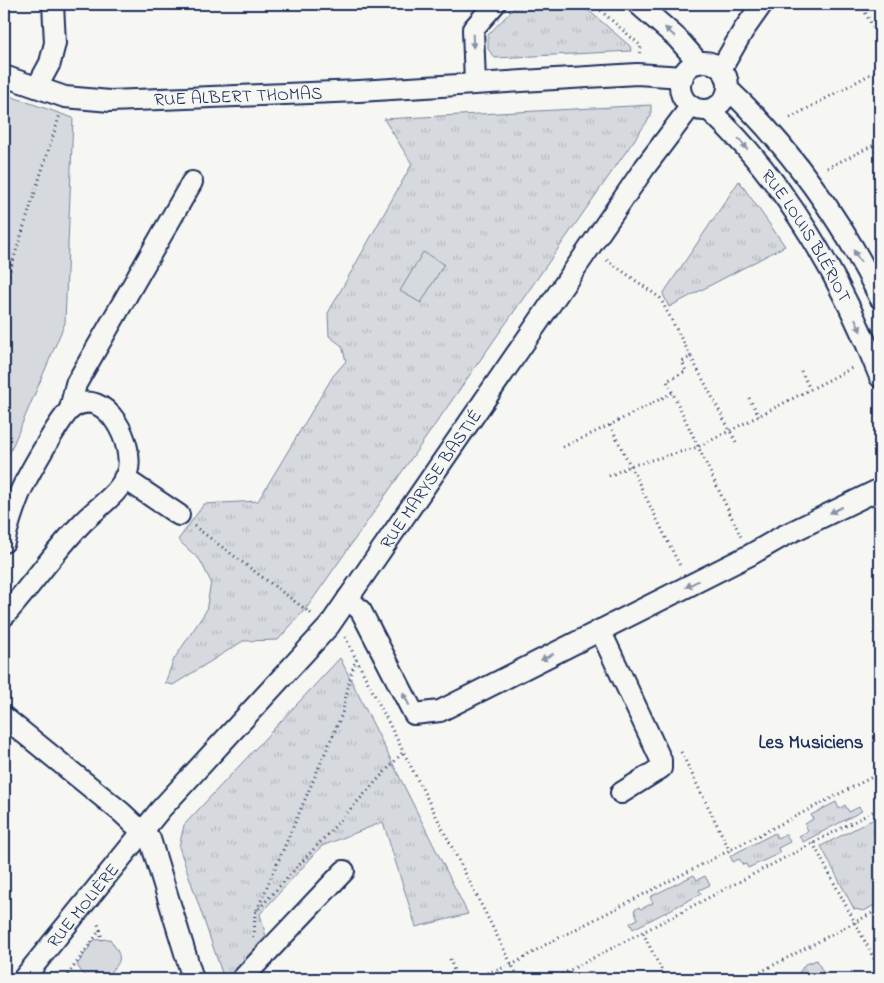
<svg xmlns="http://www.w3.org/2000/svg" width="884" height="983" viewBox="0 0 884 983" font-family="'Indie Flower',sans-serif">
  <defs>
    <pattern id="grass-tufts" width="24" height="20" patternUnits="userSpaceOnUse" patternTransform="scale(1.25)"><rect width="24" height="20" fill="#d6d9dd"/><path d="M3 7l-1-3M5 7V3M7 7l1-3M15 17l-1-3M17 17v-4M19 17l1-3" fill="none" stroke="#b7bbc0"/></pattern>
  </defs>
  <rect width="100%" height="100%" fill="#f6f6f2"/>
  <filter id="ink" filterUnits="userSpaceOnUse"><feTurbulence type="fractalNoise" baseFrequency=".02" numOctaves="2"/><feDisplacementMap in="SourceGraphic" scale="10" xChannelSelector="R" yChannelSelector="G"/><feConvolveMatrix kernelMatrix="1 2 1 2 8 2 1 2 1" color-interpolation-filters="sRGB"/></filter>
  <g filter="url(#ink)">
    <g fill="url(#grass-tufts)" stroke="#78849e">
      <polygon points="518,4 581,4 630,46 631,51 495,58 488,49 488,35"/>
      <polygon points="651,105 651,116 308,606 278,640 243,641 173,685 165,683 174,659 206,611 211,582 200,560 178,540 204,504 258,501 333,376 346,361 342,346 329,336 328,313 412,164 384,119"/>
      <polygon points="739,181 785,246 669,307 663,294"/>
      <polygon points="340,658 468,914 416,927 383,822 322,846 260,914 268,944 228,979 224,979 179,847 184,825"/>
      <polygon points="836,802 839,809 845,805 849,812 859,807 862,811 803,842 799,836 808,831 805,824 813,819 811,815"/>
      <polygon points="880,816 880,902 864,911 854,909 821,846"/>
      <polygon points="775,833 777,838 786,834 790,842 778,848 780,853 748,868 746,864 743,865 739,859 733,862 730,856"/>
      <polygon points="694,875 697,880 705,876 710,885 699,890 701,894 633,929 630,923 638,919 634,910 639,907 641,909 653,903 650,897"/>
      <polygon points="817,960 826,979 795,979 805,964"/>
    </g>
    <g fill="#d6d9dd" stroke="#78849e">
      <polygon points="4,94 73,118 65,323 4,466"/>
      <polygon points="423,252 444,264 421,303 400,291"/>
      <path d="M110,939C118,952 126,959 111,971L109,979H86L77,965L94,940Z"/>
    </g>
    <g fill="none" stroke-linecap="round" stroke-linejoin="round">
      <defs>
        <g id="minor">
          <polyline points="638,4 677,38 699,63"/>
          <circle cx="704" cy="86" r="24"/>
          <polyline points="721,69 743,31 762,4"/>
          <path id="s1" d="M4,76L65,97L110,101L359,91L637,74L683,77"/>
          <polyline points="475,83 473,29 495,4"/>
          <polyline points="37,87 50,63 55,43 53,4"/>
          <path d="M728,89C788,144 845,225 880,298"/>
          <path id="s2" d="M709,110C785,179 843,282 880,377"/>
          <polyline points="70,409 76,384 192,182"/>
          <polyline points="124,478 179,515"/>
          <path d="M4,542C8,526 13,510 19,495C25,480 61,416 72,408C106,384 136,446 127,473C120,494 97,507 82,523C54,552 31,586 4,616"/>
          <polyline points="348,598 361,611 414,714 440,711 750,555 783,536 880,489"/>
          <polyline points="600,630 661,760 661,768 621,793"/>
          <polyline points="4,717 121,812 150,839 193,979"/>
          <path id="s3" d="M23,979L160,810L329,626L579,263L645,167L691,106"/>
          <polyline points="242,979 344,871"/>
        </g>
      </defs>
      <use href="#minor" stroke="#1b2f5e" stroke-width="24"/>
      <g stroke="#1b2f5e" stroke-width="3" stroke-dasharray="1 4" stroke-linecap="butt">
        <polyline points="593,4 641,46 639,56"/>
        <polyline points="861,4 880,41"/>
        <polyline points="790,118 880,69"/>
        <polyline points="873,146 880,161"/>
        <polyline points="827,168 880,142"/>
        <polyline points="607,260 660,298 691,357 682,361 686,371 667,381 741,537"/>
        <polyline points="4,289 60,114"/>
        <polyline points="691,357 737,444"/>
        <polyline points="801,371 810,389"/>
        <polyline points="672,393 610,425 681,568"/>
        <polyline points="749,398 759,416"/>
        <polyline points="563,447 610,425"/>
        <polyline points="609,476 630,466 698,447 854,367"/>
        <polyline points="194,526 313,615"/>
        <polyline points="345,637 519,979"/>
        <polyline points="681,752 730,851"/>
        <polyline points="813,843 880,970"/>
        <polyline points="257,910 342,714 351,674 356,659"/>
        <polyline points="100,930 102,940"/>
        <polyline points="643,933 666,979"/>
        <polyline points="254,937 255,913 404,751"/>
        <polyline points="450,959 457,979"/>
        <polyline points="65,979 100,930 97,921"/>
        <polyline points="468,979 512,965 545,945 880,773"/>
        <polyline points="553,979 880,808"/>
        <polyline points="747,979 880,909"/>
      </g>
      <use href="#minor" stroke="#f6f6f2" stroke-width="20"/>
    </g>
    <defs><path id="oneway-solid" d="M-6-.8H1V-3.2L6.5 0L1 3.2V.8H-6Z" transform="scale(1.25)"/></defs>
    <g fill="#8892a8">
      <use href="#oneway-solid" transform="translate(670 32) rotate(-138)"/>
      <use href="#oneway-solid" transform="translate(473 41) rotate(88)"/>
      <use href="#oneway-solid" transform="translate(743 144) rotate(51)"/>
      <use href="#oneway-solid" transform="translate(857 256) rotate(-121)"/>
      <use href="#oneway-solid" transform="translate(858 325) rotate(67)"/>
      <use href="#oneway-solid" transform="translate(836 510) rotate(154)"/>
      <use href="#oneway-solid" transform="translate(692 584) rotate(153)"/>
      <use href="#oneway-solid" transform="translate(547 657) rotate(153)"/>
      <use href="#oneway-solid" transform="translate(406 699) rotate(-117)"/>
    </g>
  </g>
  <g text-anchor="middle" stroke-width="4" stroke-linejoin="round" paint-order="stroke">
    <g font-size="18" fill="#1b2f5e" stroke="#f6f6f2">
      <text dy="6" stroke="none"><textPath href="#s1" startOffset="238">RUE ALBERT THOMAS</textPath></text>
      <text dy="6" stroke="none"><textPath href="#s2" startOffset="160">RUE LOUIS BLÉRIOT</textPath></text>
      <text dy="6" stroke="none"><textPath href="#s3" startOffset="646">RUE MARYSE BASTIÉ</textPath></text>
      <text dy="6" stroke="none"><textPath href="#s3" startOffset="95">RUE MOLIÈRE</textPath></text>
    </g>
    <g font-size="19" font-weight="bold" fill="#1b2f5e" stroke="#f6f6f2">
      <text x="811" y="748">Les Musiciens</text>
    </g>
  </g>
  <rect width="884" height="983" fill="none" stroke="#f6f6f2" stroke-width="20"/>
  <rect x="10" y="10" width="864" height="963" fill="none" stroke="#1b2f5e" stroke-width="2" filter="url(#ink)"/>
</svg>
